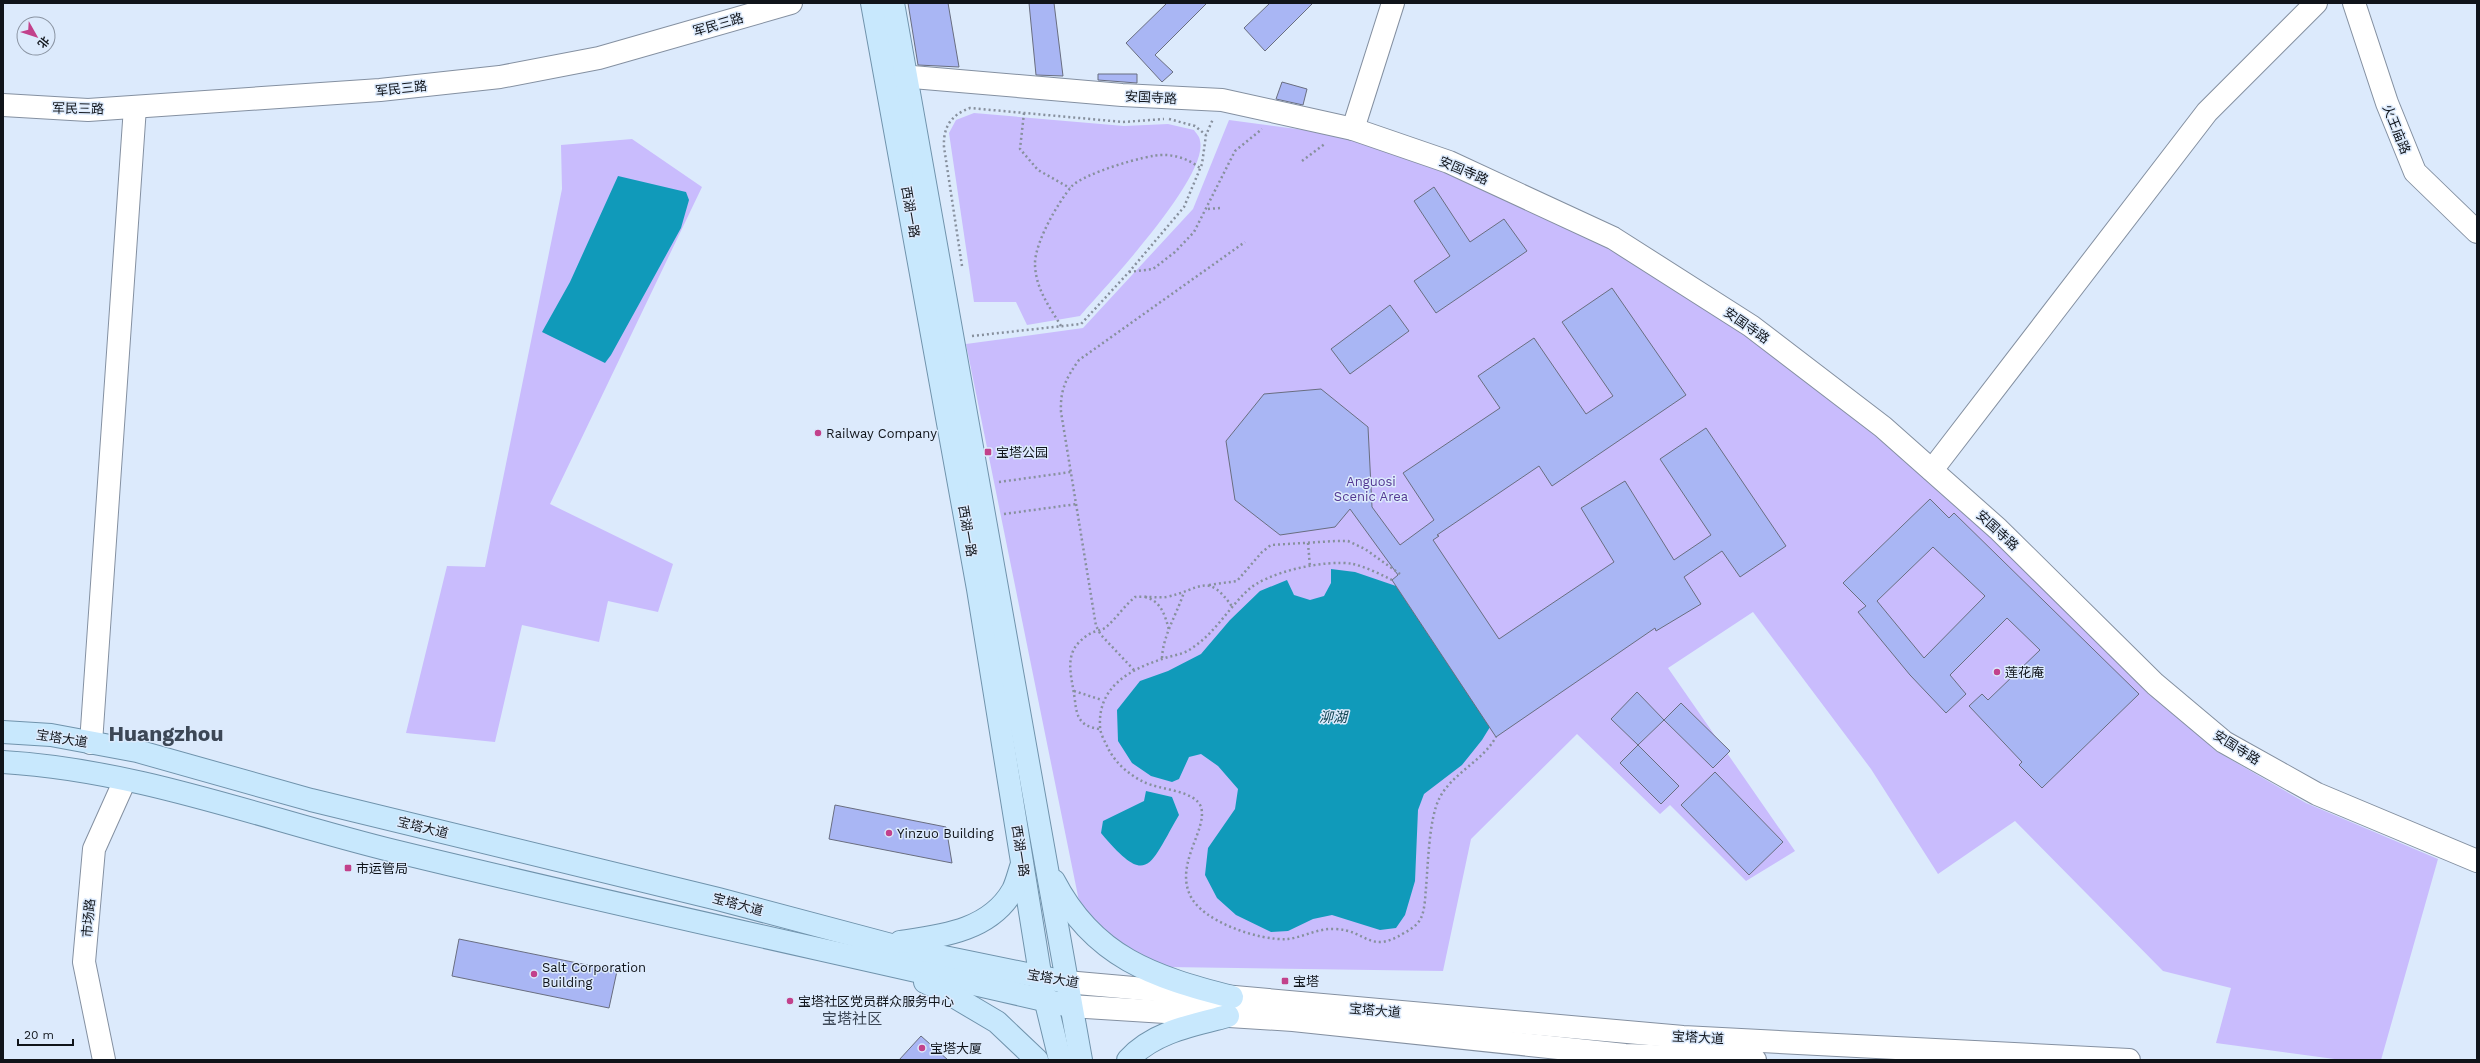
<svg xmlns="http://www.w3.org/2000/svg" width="2480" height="1063" viewBox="0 0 2480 1063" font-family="'Work Sans','Noto Sans SC',sans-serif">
  <rect width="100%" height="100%" fill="#dceafc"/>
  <g fill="#c9bcfd">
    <path d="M974,113L1124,126L1168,124L1194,130C1196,133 1200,137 1200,141C1209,177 1105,287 1080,316L1027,325L1016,302H974L949,133L956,120Z"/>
    <polygon points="1229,120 1350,136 1450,170 1612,248 1748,335 1877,431 1996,538 2157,699 2216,751 2306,803 2438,859 2381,1060 2342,1060 2216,1043 2231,988 2163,971 2015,821 1938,874 1871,769 1753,612 1668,668 1795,851 1746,881 1670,805 1660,814 1577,734 1471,839 1443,971 1167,967 1114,941 1080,906 966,344 1083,328 1193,209"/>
    <polygon points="632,139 702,187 550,504 673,564 658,612 608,601 599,642 522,625 495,742 406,733 447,566 485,567 562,189 561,145"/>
  </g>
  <g fill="#109aba">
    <polygon points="618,176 686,192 689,200 681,228 611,355 605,363 542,332 570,282"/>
    <polygon points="1331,569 1355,572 1396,586 1490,727 1482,740 1462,765 1424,794 1418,810 1415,881 1405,915 1396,928 1380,930 1332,915 1313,919 1288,931 1271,932 1236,915 1217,898 1205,875 1208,848 1235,809 1238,789 1218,766 1201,754 1189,757 1179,779 1172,782 1151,776 1132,763 1118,741 1117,710 1140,681 1168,671 1201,654 1230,620 1260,591 1287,580 1294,595 1310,600 1324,596 1331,583"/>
    <path d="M1146,791L1172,797L1179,815C1149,866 1148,889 1101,833L1103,821L1144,801Z"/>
  </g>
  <g fill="#a9b6f4" stroke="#696e80" fill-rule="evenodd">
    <polygon points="908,3 948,3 959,67 918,65"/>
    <polygon points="1029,3 1054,3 1063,76 1036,75"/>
    <polygon points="1167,3 1207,3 1155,55 1173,72 1162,82 1126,43"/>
    <polygon points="1270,3 1313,3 1265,51 1244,28"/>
    <polygon points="1098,74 1137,74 1137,83 1098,80"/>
    <polygon points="1282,82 1307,89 1303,105 1276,99"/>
    <polygon points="1434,187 1470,242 1504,219 1527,251 1436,313 1414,281 1450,256 1414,201"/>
    <polygon points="1612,288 1686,395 1552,486 1539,466 1437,535 1439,536 1433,540 1499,639 1614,562 1581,508 1625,481 1674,560 1711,535 1660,459 1706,428 1786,546 1740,577 1722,551 1684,577 1701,604 1656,631 1655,628 1496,737 1392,580 1398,575 1350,509 1335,527 1280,535 1235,500 1226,441 1264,394 1321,389 1368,427 1372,507 1400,545 1434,520 1403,473 1500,408 1478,376 1534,338 1586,414 1613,396 1562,322"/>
    <polygon points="1390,305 1409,331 1350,374 1331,349"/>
    <path d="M1930,499L1949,518L1954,513L2139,694L2042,788L2019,765L2022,762L1969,706L1982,694L1988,700L2040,650L2007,618L1950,675L1966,694L1946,713L1910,675L1858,612L1866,606L1843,583ZM1933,547L1985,596L1924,658L1877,601Z"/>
    <polygon points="1637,692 1664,720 1638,745 1611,719"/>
    <polygon points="1681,703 1730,751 1713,768 1664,720"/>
    <polygon points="1638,745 1679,786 1661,804 1620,763"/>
    <polygon points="1715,772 1783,842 1749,875 1681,805"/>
    <polygon points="835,805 946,827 952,863 829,839"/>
    <polygon points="459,939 617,971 609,1008 452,976"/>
    <polygon points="921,1036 948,1060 899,1060"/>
  </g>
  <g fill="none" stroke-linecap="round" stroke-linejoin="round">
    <defs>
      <g id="minor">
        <polyline points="2354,3 2387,103 2415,172 2477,232"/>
        <polyline points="889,75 1122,95 1222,100 1353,129 1449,162 1613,238 1751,326 1883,427 1998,529 2155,684 2224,742 2317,794 2477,861"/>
        <polyline points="3,105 88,110 380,90 500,77 599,58 791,3"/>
        <polyline points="1353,129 1393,3"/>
        <polyline points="1932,470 2207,112 2316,3"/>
        <polyline points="91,743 135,107"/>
        <polyline points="1066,982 1683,1037 2129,1060"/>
        <polyline points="1070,1006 1293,1020 1625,1055 1755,1060"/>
        <polyline points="104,1060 84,962 94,849 125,780"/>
      </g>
      <g id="major">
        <polyline points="872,3 978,589 1042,986 1060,1060"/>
        <polyline points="893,3 1081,1060"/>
        <polyline points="3,732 51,735 137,751 311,800 718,899 910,950 1066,982"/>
        <path d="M3,762C138,770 264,819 394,851C619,906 845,954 1070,1006"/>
        <path d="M1054,881C1094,958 1154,977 1232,997"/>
        <path d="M900,942C941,936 990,931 1013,890C1017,882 1019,872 1022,864"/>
        <polyline points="925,982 948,993 997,1022 1037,1060"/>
        <path d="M1128,1060C1153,1032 1193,1025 1228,1016"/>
      </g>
    </defs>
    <use href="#minor" stroke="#8490a1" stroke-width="24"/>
    <use href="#major" stroke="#7093ac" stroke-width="24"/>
    <g stroke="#87909d" stroke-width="2.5" stroke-dasharray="2 3" stroke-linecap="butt">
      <polyline points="1024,113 1020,149 1038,170 1070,188"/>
      <polyline points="1169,119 1195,126 1206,135"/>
      <polyline points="1302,161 1326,143"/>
      <polyline points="1208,209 1221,208"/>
      <path d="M962,266L944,147C943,127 951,115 970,108L1123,122L1164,119"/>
      <polyline points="1129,272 1153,269 1175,252 1194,232 1235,151 1262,129"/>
      <path d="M1061,326C1049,306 1036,289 1035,265C1034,244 1058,202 1072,186C1083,174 1147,154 1164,155C1177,155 1190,160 1200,168"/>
      <polyline points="972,336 1081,324 1129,272 1184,207 1202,164 1206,135 1213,119"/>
      <polyline points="999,482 1071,472"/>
      <polyline points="1004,514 1077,504"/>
      <polyline points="1308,543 1310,567"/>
      <path d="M1392,580C1380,574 1366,567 1353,564C1326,559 1266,572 1247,591C1227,610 1215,633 1192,648C1183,655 1173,655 1162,659C1129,670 1098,687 1100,726C1100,733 1104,740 1107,746C1114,762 1129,775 1144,782C1159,790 1195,790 1201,807C1208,829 1175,863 1190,895C1202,922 1260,941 1288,939C1304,937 1318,928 1335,929C1367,930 1369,955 1404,933C1410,930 1416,926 1420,920C1425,911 1425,898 1426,888C1428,865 1429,819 1439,799C1452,773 1482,762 1496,737"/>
      <polyline points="1209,585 1237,581 1262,552 1271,545 1335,541 1348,541 1365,549 1400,574"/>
      <path d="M1145,597C1161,601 1165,615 1169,630"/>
      <path d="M1162,658C1163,635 1177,614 1184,592"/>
      <path d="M1134,670L1101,635L1096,626L1061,412C1060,390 1066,378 1079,360L1245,242"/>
      <polyline points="1074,691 1102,700"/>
      <path d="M1099,729C1081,726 1077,719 1075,701C1072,675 1061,652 1088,635C1093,631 1100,631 1105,628C1116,619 1124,606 1135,597C1145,596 1157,598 1166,597C1201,590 1207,570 1233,608"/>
    </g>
    <use href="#minor" stroke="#fff" stroke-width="22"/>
    <use href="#major" stroke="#c8e8fd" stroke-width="22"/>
  </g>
  <g fill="#c2418b" stroke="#dceafc" stroke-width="1.5">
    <circle cx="818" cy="433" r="4"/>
    <rect x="984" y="448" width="8" height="8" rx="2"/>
    <circle cx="1997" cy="672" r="4"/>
    <circle cx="889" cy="833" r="4"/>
    <rect x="344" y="864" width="8" height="8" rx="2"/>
    <circle cx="534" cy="974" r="4"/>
    <rect x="1281" y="977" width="8" height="8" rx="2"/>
    <circle cx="790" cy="1001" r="4"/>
    <circle cx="922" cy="1048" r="4"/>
  </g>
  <g text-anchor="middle" stroke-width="3" stroke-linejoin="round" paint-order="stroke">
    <g font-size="13" fill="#10141a" stroke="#dceafc">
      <text transform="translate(718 24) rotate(-16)" y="5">军民三路</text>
      <text transform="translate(401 88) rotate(-6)" y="5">军民三路</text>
      <text transform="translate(1151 97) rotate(3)" y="5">安国寺路</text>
      <text transform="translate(78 108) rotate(1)" y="5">军民三路</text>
      <text transform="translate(2397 129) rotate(68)" y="5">火王庙路</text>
      <text transform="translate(1464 170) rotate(23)" y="5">安国寺路</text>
      <text transform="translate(911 212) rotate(80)" y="5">西湖一路</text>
      <text transform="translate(1747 325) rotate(35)" y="5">安国寺路</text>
      <text transform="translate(1998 530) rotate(43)" y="5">安国寺路</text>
      <text transform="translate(968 531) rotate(80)" y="5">西湖一路</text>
      <text transform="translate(62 738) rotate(9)" y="5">宝塔大道</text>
      <text transform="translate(2237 747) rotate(32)" y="5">安国寺路</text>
      <text transform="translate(423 827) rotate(14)" y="5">宝塔大道</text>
      <text transform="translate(1021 851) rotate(81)" y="5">西湖一路</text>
      <text transform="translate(738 904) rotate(15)" y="5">宝塔大道</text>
      <text transform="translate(88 918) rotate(-85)" y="5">市场路</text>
      <text transform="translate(1053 978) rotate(10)" y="5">宝塔大道</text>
      <text transform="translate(1375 1010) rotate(5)" y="5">宝塔大道</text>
      <text transform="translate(1698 1037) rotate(3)" y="5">宝塔大道</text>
    </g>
    <g font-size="13" fill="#10141a" stroke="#dceafc" text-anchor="start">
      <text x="826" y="438">Railway Company</text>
      <text x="996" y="457">宝塔公园</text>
      <text x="2005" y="677">莲花庵</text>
      <text x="897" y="838">Yinzuo Building</text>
      <text x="356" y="873">市运管局</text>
      <text x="542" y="972">Salt Corporation<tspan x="542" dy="15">Building</tspan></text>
      <text x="1293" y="986">宝塔</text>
      <text x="798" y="1006">宝塔社区党员群众服务中心</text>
      <text x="930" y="1053">宝塔大厦</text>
    </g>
    <g font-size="13" fill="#533792" stroke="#dceafc">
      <text x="1371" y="486">Anguosi<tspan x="1371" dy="15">Scenic Area</tspan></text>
    </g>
    <g font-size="14" font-style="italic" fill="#0e4250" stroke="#dceafc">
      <text x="1333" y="722">泖湖</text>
    </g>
    <g font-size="15" fill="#3c4756" stroke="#dceafc">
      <text x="852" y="1024">宝塔社区</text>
    </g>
    <g font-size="21" font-weight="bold" fill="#3c4756" stroke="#dceafc">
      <text x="166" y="741">Huangzhou</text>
    </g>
  </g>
  <rect width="2480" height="1063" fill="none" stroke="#10141a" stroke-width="8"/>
  <g transform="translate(36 36) rotate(129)"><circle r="19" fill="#dceafc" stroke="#8a94a2"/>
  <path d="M0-3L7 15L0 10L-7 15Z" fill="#c2418b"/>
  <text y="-6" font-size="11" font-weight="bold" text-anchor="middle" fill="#10141a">北</text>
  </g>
  <path d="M18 1039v6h55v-6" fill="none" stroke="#10141a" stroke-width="2"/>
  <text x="24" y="1039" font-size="12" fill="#10141a" stroke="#dceafc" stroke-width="3" paint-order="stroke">20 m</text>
</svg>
